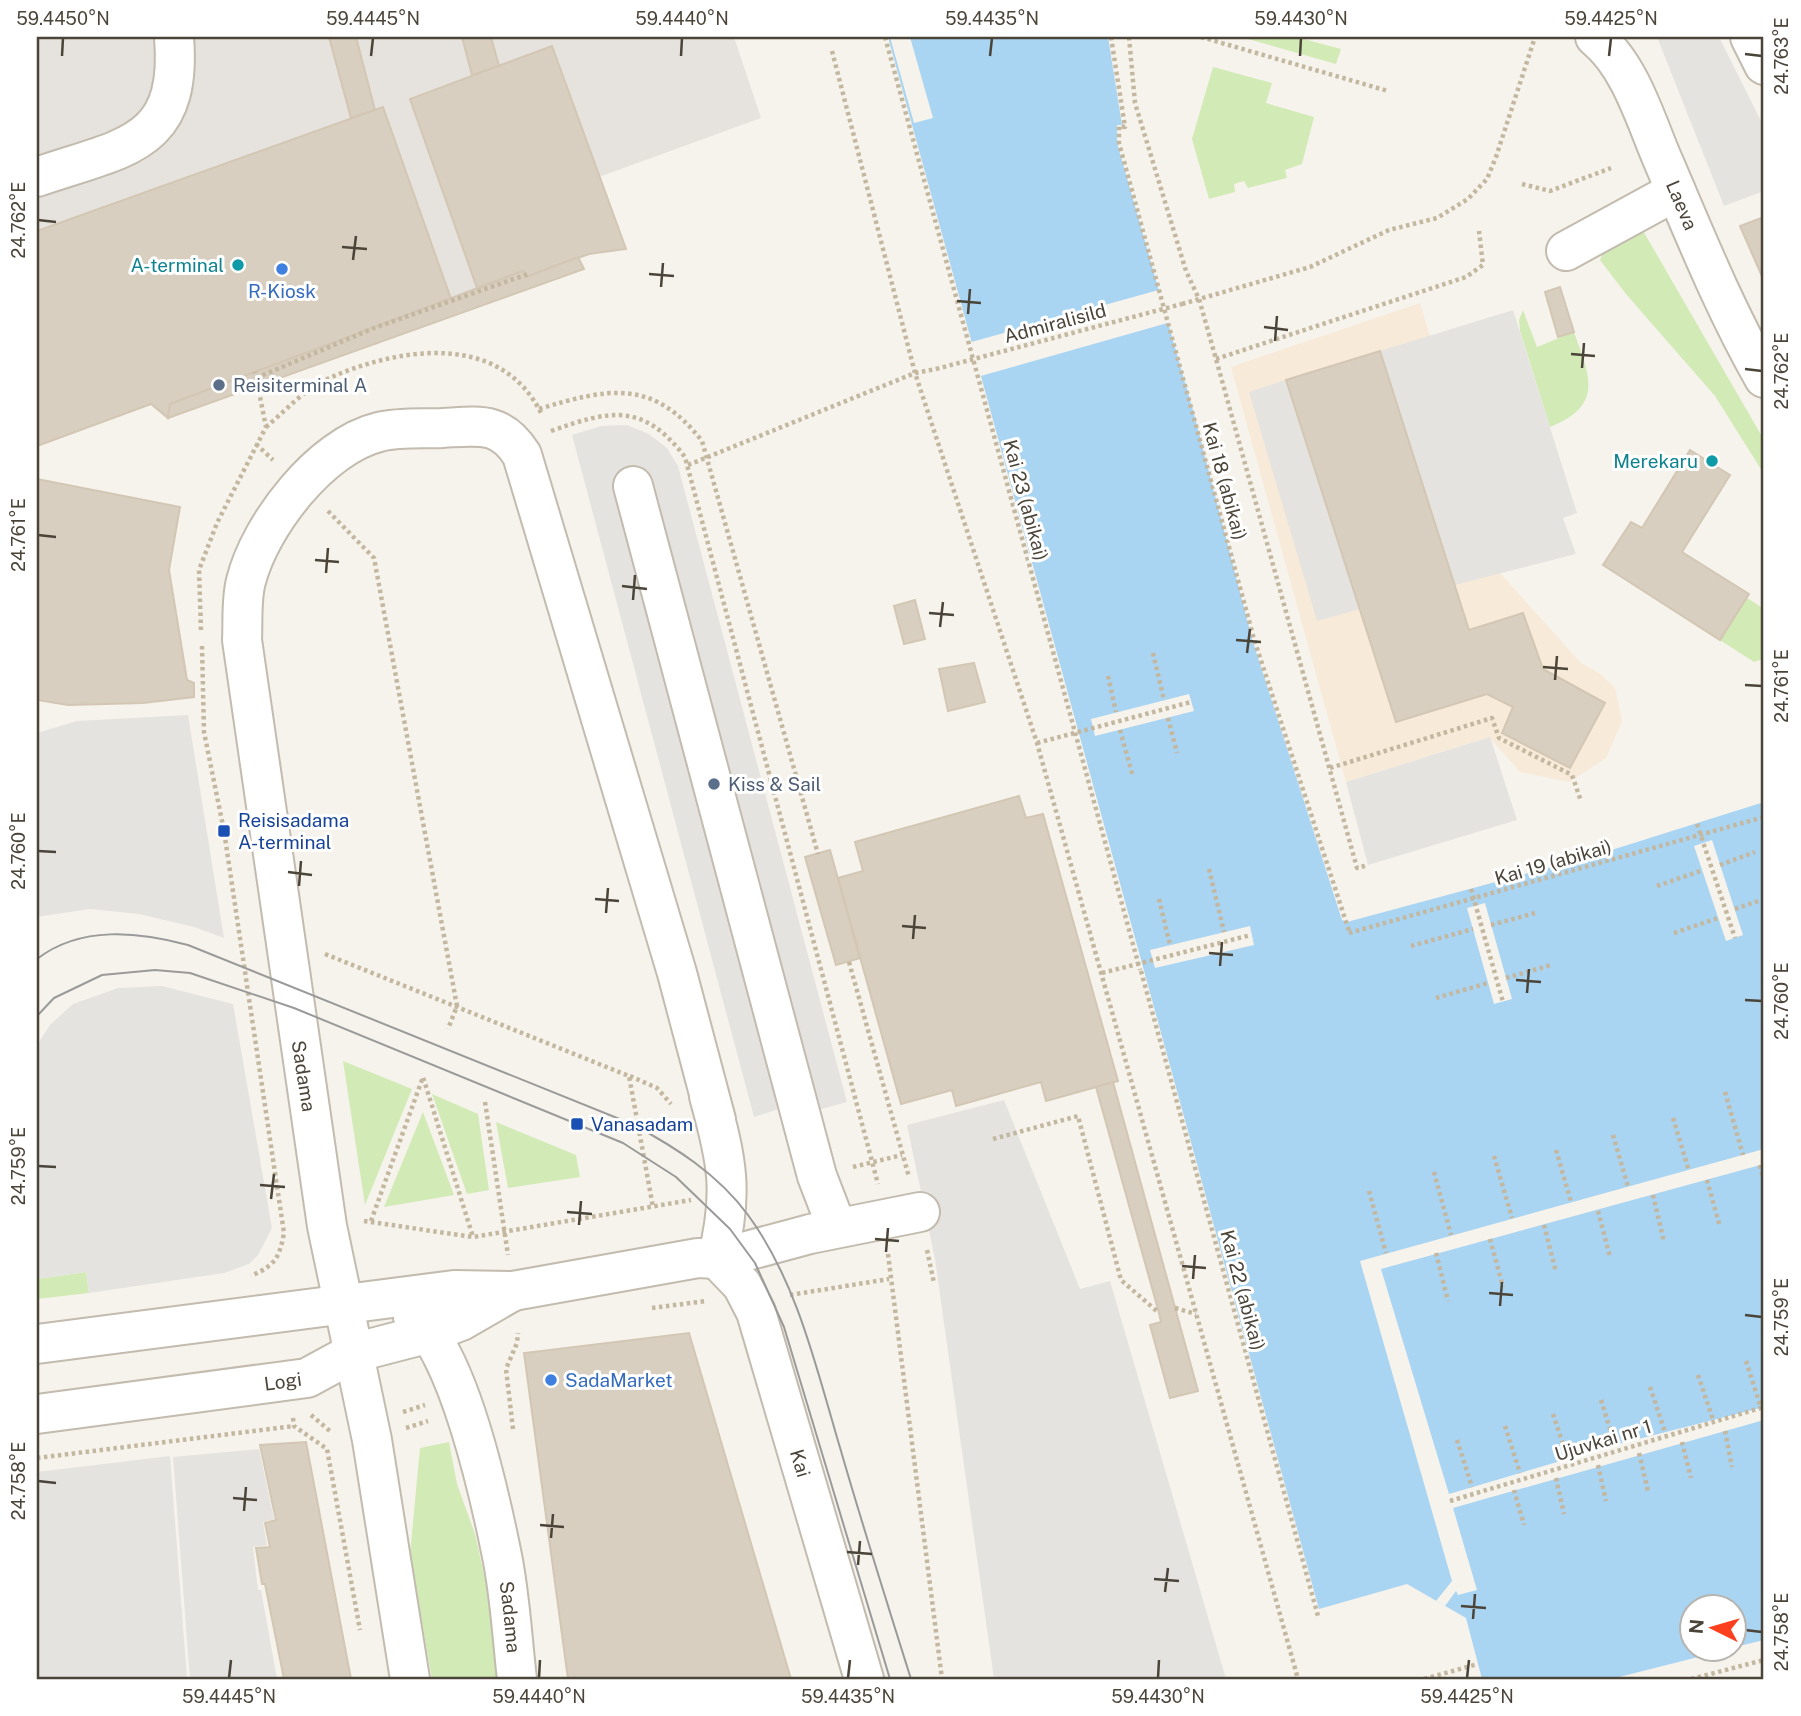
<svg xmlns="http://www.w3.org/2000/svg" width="1801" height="1716" viewBox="0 0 1801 1716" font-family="'Public Sans',sans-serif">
  <rect width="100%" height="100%" fill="#f6f3ec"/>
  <polygon fill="#f7ead8" points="1420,303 1500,573 1581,663 1599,673 1615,688 1622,721 1606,758 1569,782 1520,772 1489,737 1346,782 1231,367"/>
  <polygon fill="#e6e2dd" points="37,37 734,37 761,118 599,177 552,46 410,98 477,288 451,299 383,107 37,231"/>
  <g fill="#d2eab5">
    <polygon points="1241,37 1296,37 1341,49 1336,64"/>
    <polygon points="1213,67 1272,83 1266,103 1314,117 1302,164 1285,170 1287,178 1248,188 1244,181 1234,184 1235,192 1209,199 1192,139"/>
    <polygon points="1642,229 1764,440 1764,474 1715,396 1626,294 1600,260 1605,248"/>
    <path d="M1523,310L1537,347L1574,332C1590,377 1604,405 1550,427L1520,331L1519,320Z"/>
    <polygon points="1747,598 1764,609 1764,659 1754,662 1720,640"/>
    <polygon points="343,1061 412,1089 365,1205"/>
    <polygon points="432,1094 478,1114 489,1190 467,1194"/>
    <polygon points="423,1112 454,1195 384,1207"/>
    <polygon points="496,1122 576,1155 580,1177 508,1188"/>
    <polygon points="86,1272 89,1293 37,1299 37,1279"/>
    <polygon points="449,1442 457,1484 475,1534 485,1579 499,1679 432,1679 410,1554 420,1448"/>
  </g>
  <g fill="#e5e3e0">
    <polygon points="1657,37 1719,37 1764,127 1764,191 1724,206"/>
    <polygon points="1513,310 1577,513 1563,518 1576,554 1455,585 1380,351"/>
    <polygon points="1286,380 1360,609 1317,621 1249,392"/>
    <polygon points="627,425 649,434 667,448 678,466 847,1102 800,1115 797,1103 754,1117 572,435 601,426"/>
    <polygon points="188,715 224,938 194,927 139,914 90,909 37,917 37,733 77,721"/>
    <polygon points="1490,737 1517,820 1368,865 1346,782"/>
    <polygon points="162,986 233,1004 272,1228 258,1255 249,1264 224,1273 89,1293 86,1272 37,1279 37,1045 50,1025 73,1004 118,988"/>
    <polygon points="1004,1100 1080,1289 1110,1281 1226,1679 994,1679 935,1259 907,1125"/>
    <polygon points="259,1449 274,1519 263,1522 267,1545 253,1547 258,1590 261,1590 277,1679 190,1679 173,1457"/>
    <polygon points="170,1456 187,1679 37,1679 37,1472"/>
  </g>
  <polygon fill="#a9d4f2" points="888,37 1108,37 1122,125 1117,125 1117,143 1194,414 1252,639 1342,920 1347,922 1599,854 1764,802 1764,1640 1735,1647 1734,1608 1692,1608 1692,1650 1726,1650 1611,1679 1482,1679 1466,1618 1407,1584 1319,1609"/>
  <g fill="#f6f3ec">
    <polygon points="890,37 910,37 933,118 914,123"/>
    <polygon points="1162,289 1171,322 977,377 968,343"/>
    <polygon points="1189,694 1194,711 1095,736 1091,719"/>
    <polygon points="1712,840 1743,935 1726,941 1694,846"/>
    <polygon points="1485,903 1512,999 1494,1004 1467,908"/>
    <polygon points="1250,926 1254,945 1155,968 1150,950"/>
    <polygon points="1764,1149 1764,1164 1381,1269 1449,1494 1615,1445 1764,1407 1764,1420 1453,1508 1477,1590 1458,1595 1456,1591 1445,1606 1436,1601 1452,1581 1360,1261"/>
  </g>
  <g fill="#d8cfc1" stroke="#d3c7b4" stroke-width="2">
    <polygon points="329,37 356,37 375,110 351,118"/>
    <polygon points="462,37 491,37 499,66 472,75"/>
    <polygon points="552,46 626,249 589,254 526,277 523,271 477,288 410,99"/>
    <polygon points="383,107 451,299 170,404 168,418 151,404 37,446 37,231"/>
    <polygon points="1764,217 1764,281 1740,226"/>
    <polygon points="578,257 584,269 168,418 170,404 523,271 526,277"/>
    <polygon points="1560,287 1574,332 1558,337 1545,292"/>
    <polygon points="1380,351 1469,630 1523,613 1543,669 1605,703 1570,768 1502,733 1513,707 1487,694 1396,722 1286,380"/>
    <polygon points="1690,450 1730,475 1682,552 1749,594 1720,640 1603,565 1631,522 1642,528"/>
    <polygon points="37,479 180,507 169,570 187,680 194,683 194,697 143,703 68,705 37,700"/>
    <polygon points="915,600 925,639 904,644 894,606"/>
    <polygon points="974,663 985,702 948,711 939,669"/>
    <polygon points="1019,796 1026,818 1043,814 1118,1081 1046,1101 1041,1082 956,1106 952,1090 901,1104 838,878 863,871 855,842"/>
    <polygon points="830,850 860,958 836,965 805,857"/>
    <polygon points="1113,1082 1198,1391 1170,1398 1150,1325 1161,1322 1159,1313 1096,1087"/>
    <polygon points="689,1333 791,1679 568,1679 524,1353"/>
    <polygon points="306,1442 351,1679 284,1679 265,1584 262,1584 256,1548 270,1547 265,1523 276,1520 260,1445"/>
  </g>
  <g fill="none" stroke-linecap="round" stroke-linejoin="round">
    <defs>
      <g id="minor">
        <path id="s1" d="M1595,37C1631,66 1646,122 1664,163C1695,235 1725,310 1764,378"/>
        <polyline points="1750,37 1764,65"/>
        <path d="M37,177C123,147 183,147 174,37"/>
        <polyline points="1566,251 1676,191"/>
        <polyline points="633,486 817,1176 837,1228"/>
        <path d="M709,1096C727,1160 734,1193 717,1259"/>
        <path id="s2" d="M717,1259L742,1285L756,1312L864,1679"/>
        <path id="s3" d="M413,1317C457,1347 490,1497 501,1551C510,1592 512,1637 517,1679"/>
        <polyline points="37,1344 454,1290 513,1291 698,1258 717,1259 810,1234 920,1212"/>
        <path id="s4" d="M37,1414L307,1378L353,1353L430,1333L461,1321L513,1291"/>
        <path d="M410,1679L372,1440L327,1226L242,640C243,621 241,599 246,581C260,525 321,446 379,432C399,427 423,429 443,428C479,426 501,421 522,455L677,973L716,1120"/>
      </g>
    </defs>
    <use href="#minor" stroke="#c2bbae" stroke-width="42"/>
    <g stroke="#c4b79f" stroke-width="4.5" stroke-dasharray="3.5 3.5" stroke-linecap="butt">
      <polyline points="885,37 1140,970"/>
      <polyline points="1111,37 1125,127 1119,126 1119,143 1254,639 1349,931"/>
      <polyline points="1129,37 1135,103 1186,271 1199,299 1216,359 1357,868 1368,865"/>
      <polyline points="1201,37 1388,91"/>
      <polyline points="832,51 915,373 1037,743 1298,1679"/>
      <polyline points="1522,184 1550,191 1611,168"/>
      <polyline points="1182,304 1310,267 1389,230 1437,218 1468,199 1487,179 1496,157 1535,37"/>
      <polyline points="1216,359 1466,277 1483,265 1479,231"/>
      <polyline points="256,378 374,328 528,274"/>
      <path d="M539,409C608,388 653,378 702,441L818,854"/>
      <path d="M266,427C284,412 304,390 325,380C395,348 501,329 542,415"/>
      <path d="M551,431C610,410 643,402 685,457L878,1184"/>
      <polyline points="256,444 273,460"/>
      <polyline points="688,465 915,373 936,369"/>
      <polyline points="328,511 374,558 457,1006 448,1029"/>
      <polyline points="201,630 199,570 217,523 266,427 255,372"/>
      <path d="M202,646L204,732L224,831L284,1233C279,1259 275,1265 251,1276"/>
      <polyline points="1153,653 1164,700"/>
      <polyline points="1108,676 1116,712"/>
      <polyline points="1168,718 1177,753"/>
      <polyline points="1120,730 1133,777"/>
      <polyline points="1037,743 1191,702"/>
      <polyline points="1330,768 1492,718 1499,738 1572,775 1581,801"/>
      <polyline points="1697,824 1735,938"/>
      <polyline points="1720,865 1755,852"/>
      <polyline points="1209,869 1224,932"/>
      <polyline points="1657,886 1703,870"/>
      <polyline points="1471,889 1503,1002"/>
      <polyline points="1159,899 1170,945"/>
      <polyline points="1735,909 1764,899"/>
      <polyline points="1491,925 1535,913"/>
      <polyline points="1349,933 1764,817"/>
      <polyline points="1674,933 1718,918"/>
      <polyline points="1411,946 1473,929"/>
      <polyline points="325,954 629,1076 653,1207"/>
      <polyline points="849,962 909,1177"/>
      <polyline points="1141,971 1318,1616"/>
      <polyline points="1102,973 1251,935"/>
      <polyline points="1506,978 1551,965"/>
      <polyline points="1436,998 1488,983"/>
      <polyline points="630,1076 657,1088 671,1104"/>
      <polyline points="1725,1092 1743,1155"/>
      <polyline points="485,1102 508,1255"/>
      <polyline points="1673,1118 1689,1171"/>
      <polyline points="1613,1135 1628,1187"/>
      <polyline points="993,1139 1078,1116 1121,1280 1159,1313"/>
      <polyline points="1556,1150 1571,1202"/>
      <polyline points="1494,1156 1512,1218"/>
      <polyline points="1760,1165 1764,1182"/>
      <polyline points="853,1167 902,1155"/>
      <polyline points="1434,1172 1451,1235"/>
      <polyline points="1707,1180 1720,1227"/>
      <polyline points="1369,1191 1386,1253"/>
      <polyline points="1653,1195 1664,1242"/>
      <polyline points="1598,1211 1610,1257"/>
      <polyline points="364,1221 473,1237 691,1200"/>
      <polyline points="371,1221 423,1077 473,1237"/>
      <polyline points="1544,1225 1556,1272"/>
      <polyline points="1490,1239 1503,1287"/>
      <polyline points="927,1250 934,1283"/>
      <polyline points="1436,1253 1448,1301"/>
      <polyline points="888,1254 942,1679"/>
      <polyline points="790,1295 889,1279"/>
      <polyline points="652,1308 706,1301"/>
      <polyline points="1175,1308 1196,1314"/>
      <polyline points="1746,1361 1761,1408"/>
      <polyline points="1698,1375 1713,1420"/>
      <polyline points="1650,1387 1665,1432"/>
      <polyline points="1601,1400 1615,1445"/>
      <polyline points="403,1412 425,1405"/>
      <polyline points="1553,1414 1568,1459"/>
      <polyline points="311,1415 331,1432"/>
      <polyline points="293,1418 294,1426 327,1449 360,1630"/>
      <polyline points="1505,1426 1520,1473"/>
      <polyline points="406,1428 428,1421"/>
      <polyline points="513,1429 506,1369 517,1343 518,1333"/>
      <polyline points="1725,1431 1732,1467"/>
      <polyline points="1457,1440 1472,1487"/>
      <polyline points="1682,1442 1691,1478"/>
      <polyline points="1639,1453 1648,1491"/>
      <polyline points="37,1458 294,1426"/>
      <polyline points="1598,1465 1606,1501"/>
      <polyline points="1556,1478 1564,1514"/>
      <polyline points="1514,1490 1524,1525"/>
      <polyline points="1450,1501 1764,1407"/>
      <polyline points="1424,1679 1478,1664"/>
      <polyline points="1691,1679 1764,1660"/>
    </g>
    <use href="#minor" stroke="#fff" stroke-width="38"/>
    <g stroke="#9a9a9a" stroke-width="2">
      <path d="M37,959C81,925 139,932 188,945L632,1124C675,1147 718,1174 748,1215C798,1283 817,1371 841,1451C863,1527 887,1603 911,1679"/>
      <polyline points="37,1016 54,998 102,975 155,970 190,973 294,1008 623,1143 676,1177 730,1229 755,1263 784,1327 890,1679"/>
    </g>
    <polyline stroke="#c4b79f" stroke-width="4.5" stroke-dasharray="3.5 3.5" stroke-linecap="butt" points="936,369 1182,304"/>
  </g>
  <path fill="none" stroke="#4b4439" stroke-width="2.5" d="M1745,54L1762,56M62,56L63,38M371,56L373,38M681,56L682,38M990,56L992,38M1300,56L1301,38M1609,56L1611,38M38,220L56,222M342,247L367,249M353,260L356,236M649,274L674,276M661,287L663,263M957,301L981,303M968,314L970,289M1264,327L1288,330M1275,341L1277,316M1571,354L1595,356M1582,368L1584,343M1745,369L1762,371M38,535L56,537M315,560L339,562M326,573L328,548M622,586L647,589M633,600L635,575M929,613L954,615M940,627L943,602M1236,640L1261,642M1247,653L1250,629M1543,667L1568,669M1555,680L1557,656M1745,685L1762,686M38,851L56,852M288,872L312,875M299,886L301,861M595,899L619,901M606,913L608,888M902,926L926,928M913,939L915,915M1209,953L1233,955M1220,966L1222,942M1516,980L1541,982M1527,993L1529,969M1745,1000L1762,1001M38,1166L56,1167M260,1185L285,1187M271,1199L274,1174M567,1212L592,1214M579,1225L581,1201M875,1239L899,1241M886,1252L888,1228M1182,1266L1206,1268M1193,1279L1195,1255M1489,1293L1513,1295M1500,1306L1502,1282M1745,1315L1762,1317M38,1481L56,1483M233,1498L257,1500M244,1511L246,1487M540,1525L564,1527M551,1538L553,1514M847,1552L872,1554M858,1565L860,1541M1154,1579L1179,1581M1165,1592L1168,1568M1461,1606L1486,1608M1473,1619L1475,1594M1745,1630L1762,1632M229,1678L231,1660M539,1678L540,1660M848,1678L850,1660M1158,1678L1159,1660M1467,1678L1469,1660"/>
  <g fill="#0f9aa8" stroke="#fff" stroke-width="2.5">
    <circle cx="238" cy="265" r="7"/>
    <circle cx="1712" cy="461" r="7"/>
  </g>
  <g fill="#3f7fe0" stroke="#fff" stroke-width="2.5">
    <circle cx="282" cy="269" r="7"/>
    <circle cx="551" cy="1380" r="7"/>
  </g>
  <g fill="#5c6f8a" stroke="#fff" stroke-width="2.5">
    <circle cx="219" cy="385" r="7"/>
    <circle cx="714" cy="784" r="7"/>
  </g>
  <g fill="#1a4fb4" stroke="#fff" stroke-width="2.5">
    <rect x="217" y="824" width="14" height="14" rx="3.5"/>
    <rect x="570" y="1117" width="14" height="14" rx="3.5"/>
  </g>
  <g text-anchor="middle" stroke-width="6" stroke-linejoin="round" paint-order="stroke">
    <g font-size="19" fill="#4b4439" stroke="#fff">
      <text dy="7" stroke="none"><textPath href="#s1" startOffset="191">Laeva</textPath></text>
      <text transform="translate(1055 323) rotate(-15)" y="7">Admiralisild</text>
      <text transform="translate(1225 481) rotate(75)" y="7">Kai 18 (abikai)</text>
      <text transform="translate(1026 500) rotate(75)" y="7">Kai 23 (abikai)</text>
      <text transform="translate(1553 862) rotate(-16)" y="7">Kai 19 (abikai)</text>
      <text transform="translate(304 1076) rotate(81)" y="7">Sadama</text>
      <text transform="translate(1243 1290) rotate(75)" y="7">Kai 22 (abikai)</text>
      <text dy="7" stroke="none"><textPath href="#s4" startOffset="248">Logi</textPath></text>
      <text transform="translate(1603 1440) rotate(-17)" y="7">Ujuvkai nr 1</text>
      <text dy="7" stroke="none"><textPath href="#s2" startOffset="224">Kai</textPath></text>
      <text dy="7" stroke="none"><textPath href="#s3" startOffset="320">Sadama</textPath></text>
    </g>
    <g font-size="19" fill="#0d838f" stroke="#fff" text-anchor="end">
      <text x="224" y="272">A-terminal</text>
      <text x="1698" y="468">Merekaru</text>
    </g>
    <g font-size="19" fill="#366cbe" stroke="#fff">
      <text x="282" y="298">R-Kiosk</text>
      <text x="565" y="1387" text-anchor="start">SadaMarket</text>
    </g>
    <g font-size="19" fill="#4e5e75" stroke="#fff" text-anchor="start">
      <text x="233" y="392">Reisiterminal A</text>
      <text x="728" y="791">Kiss &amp; Sail</text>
    </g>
    <g font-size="19" fill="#164399" stroke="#fff" text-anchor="start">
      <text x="238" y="827">Reisisadama<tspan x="238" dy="22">A-terminal</tspan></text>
      <text x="591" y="1131">Vanasadam</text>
    </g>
  </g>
  <rect width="1801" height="1716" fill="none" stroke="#ffffff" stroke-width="77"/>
  <g transform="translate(1713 1628) rotate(275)"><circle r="33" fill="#ffffff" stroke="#b7b4b0" stroke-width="2"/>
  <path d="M0-5L12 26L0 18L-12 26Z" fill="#fc3f1d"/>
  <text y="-10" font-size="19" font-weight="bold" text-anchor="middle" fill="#4b4439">N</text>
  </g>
  <rect x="38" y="38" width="1724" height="1640" fill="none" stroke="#4b4439" stroke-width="2.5"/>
  <g font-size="18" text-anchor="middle" fill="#4b4439">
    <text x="63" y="25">59.4450°N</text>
    <text x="373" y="25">59.4445°N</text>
    <text x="682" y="25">59.4440°N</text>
    <text x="992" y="25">59.4435°N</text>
    <text x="1301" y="25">59.4430°N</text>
    <text x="1611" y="25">59.4425°N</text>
    <text transform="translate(1782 56) rotate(-90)" y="6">24.763°E</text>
    <text transform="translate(19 220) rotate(-90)" y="6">24.762°E</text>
    <text transform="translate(1782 371) rotate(-90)" y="6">24.762°E</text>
    <text transform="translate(19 535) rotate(-90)" y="6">24.761°E</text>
    <text transform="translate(1782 686) rotate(-90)" y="6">24.761°E</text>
    <text transform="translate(19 851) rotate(-90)" y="6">24.760°E</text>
    <text transform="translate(1782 1001) rotate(-90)" y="6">24.760°E</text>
    <text transform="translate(19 1166) rotate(-90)" y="6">24.759°E</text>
    <text transform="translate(1782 1317) rotate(-90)" y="6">24.759°E</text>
    <text transform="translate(19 1481) rotate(-90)" y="6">24.758°E</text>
    <text transform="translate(1782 1632) rotate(-90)" y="6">24.758°E</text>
    <text x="229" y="1703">59.4445°N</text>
    <text x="539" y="1703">59.4440°N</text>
    <text x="848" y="1703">59.4435°N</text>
    <text x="1158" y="1703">59.4430°N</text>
    <text x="1467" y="1703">59.4425°N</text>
  </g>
</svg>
